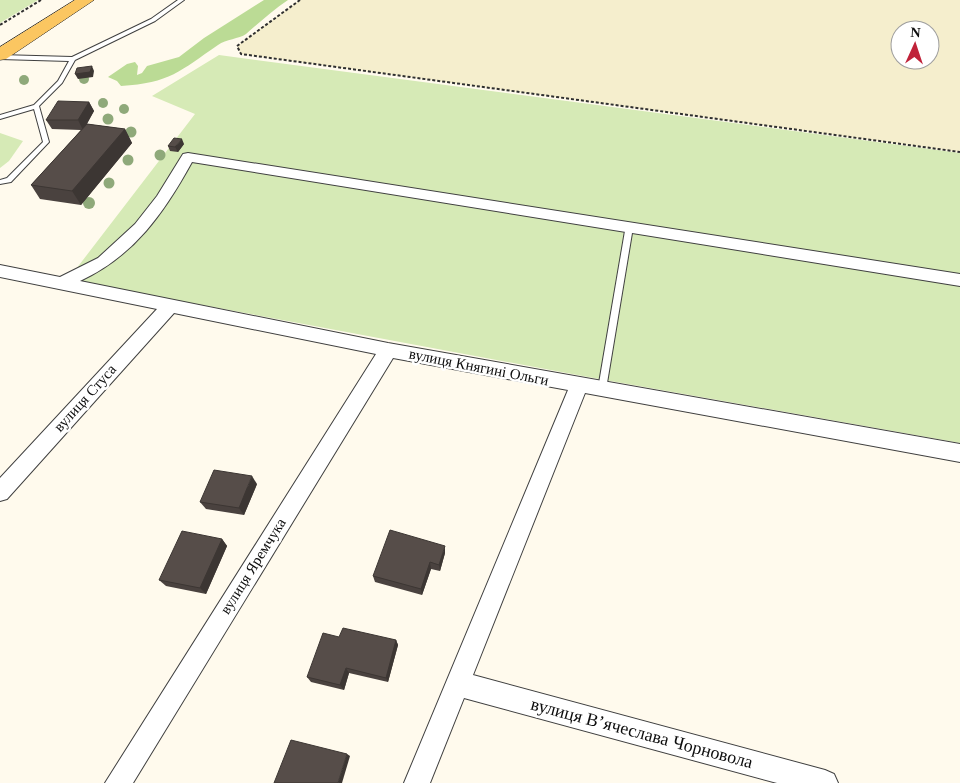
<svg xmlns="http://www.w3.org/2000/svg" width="960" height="783" viewBox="0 0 960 783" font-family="'Times New Roman',serif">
  <rect width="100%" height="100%" fill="#fffaed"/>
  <path fill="#f5eecd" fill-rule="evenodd" d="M300,0H960V152L241,54L237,46ZM900,30H930V60H900Z"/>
  <g fill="#d6eab6">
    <polygon points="0,0 38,0 0,23"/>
    <polygon points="219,55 960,153 960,443 588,377 84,283 73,273 195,114 152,96"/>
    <polygon points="0,133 23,141 9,161 0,168"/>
  </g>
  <path fill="#bbdb95" d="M264,0H288C273,10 260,22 246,34C239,39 226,39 218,45C180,71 170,83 121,86L117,81L108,77L127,64L135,62L138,66L137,75L142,73L147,66L179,57L204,38Z"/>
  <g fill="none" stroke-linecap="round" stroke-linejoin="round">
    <defs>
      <g id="service">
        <polygon points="178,0 184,0 155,21 75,60 62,83 39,106 49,142 11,182 0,184 0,180 7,178 43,142 34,109 0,119 0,115 34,105 58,81 69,61 0,59 0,55 72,57 151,19"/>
        <polygon points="626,225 629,225 633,227 606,389 605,392 599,392 598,389"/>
      </g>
      <path id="minor" d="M188,153L960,274V286L192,162C164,213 134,256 80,281L388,343L960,444V462L585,393L473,675L825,770L834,774L838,783H777L464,698L430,783H404L568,390L393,358L133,783H105L376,354L174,313L7,499L0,501V478L157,309L0,277V265L60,277L98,258L135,224L157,196L183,154Z"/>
      <polygon id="primary" points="75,0 94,0 6,59 0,60 0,47"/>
    </defs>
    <use href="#service" stroke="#404040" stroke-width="2"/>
    <use href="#minor" stroke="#404040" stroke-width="2"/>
    <use href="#primary" stroke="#1e1e1e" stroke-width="1"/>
    <g stroke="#2f2f2f" stroke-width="2" stroke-dasharray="3 2" stroke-linecap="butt">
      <polyline points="300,0 237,46 241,54 960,152"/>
      <polyline points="0,25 41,0"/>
    </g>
    <use href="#service" fill="#fff" fill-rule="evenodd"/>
    <use href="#minor" fill="#fff" fill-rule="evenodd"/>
    <use href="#primary" fill="#fbc661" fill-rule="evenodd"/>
  </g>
  <g fill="#8fa97a">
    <circle cx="84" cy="79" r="5"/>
    <circle cx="24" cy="80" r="5"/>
    <circle cx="103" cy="103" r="5"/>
    <circle cx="124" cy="109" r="5"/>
    <circle cx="108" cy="119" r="5.5"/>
    <circle cx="131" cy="132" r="5.5"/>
    <circle cx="160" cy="155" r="5.5"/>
    <circle cx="128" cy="160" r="5.5"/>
    <circle cx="109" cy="183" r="5.5"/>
    <circle cx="89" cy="203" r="6"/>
  </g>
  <g fill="#4a423f">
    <polygon points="89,102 94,111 87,124 125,129 132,143 81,205 40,199 31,185 81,130 52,129 46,120"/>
    <polygon points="184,144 178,152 170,151 168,146"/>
    <polygon points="257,484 244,515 206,509 200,502"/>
    <polygon points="222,539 227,546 206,594 166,586 159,580"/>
    <polygon points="445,553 440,571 431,569 422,595 375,582 373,576"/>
    <polygon points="339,637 396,640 398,645 388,682 349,673 344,690 311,682 307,677"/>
  </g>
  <g fill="#3c3633">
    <polygon points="92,66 94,71 93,77 78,79 75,74"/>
    <polygon points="89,102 94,111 83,130 78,120"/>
    <polygon points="125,129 132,143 81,205 72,191"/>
    <polygon points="182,139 184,144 178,152 175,147"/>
    <polygon points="252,476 257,484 244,515 239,508"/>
    <polygon points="222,539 227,546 206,594 200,588"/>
    <polygon points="445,546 445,553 440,571 439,565"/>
    <polygon points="430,562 431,569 422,595 421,589"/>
    <polygon points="396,640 398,645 388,682 386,678"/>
    <polygon points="346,668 349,673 344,690 340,685"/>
    <polygon points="347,754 350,756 342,783 338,783"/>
  </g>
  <g fill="#564d49" stroke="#3c3633">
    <polygon points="92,66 90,72 75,74 77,68"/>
    <polygon points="58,101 89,102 78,120 46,120"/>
    <polygon points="87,124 125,129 72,191 31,185"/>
    <polygon points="174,138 182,139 175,147 168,146"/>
    <polygon points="214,470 252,476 239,508 200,502"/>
    <polygon points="390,530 445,546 439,565 430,562 421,589 373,576"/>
    <polygon points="182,531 222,539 200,588 159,580"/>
    <polygon points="343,628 396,640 386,678 346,668 340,685 307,677 323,633 339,637"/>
    <polygon points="291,740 347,754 338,783 274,783"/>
  </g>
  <g text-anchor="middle" stroke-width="5" stroke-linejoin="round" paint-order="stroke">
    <g font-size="15" fill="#0d0d0d" stroke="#fff">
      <text transform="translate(479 367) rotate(11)" y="5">вулиця Княгині Ольги</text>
      <text transform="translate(85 398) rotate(-48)" y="5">вулиця Стуса</text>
      <text transform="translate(253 566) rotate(-58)" y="5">вулиця Яремчука</text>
    </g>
    <g font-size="18" fill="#0d0d0d" stroke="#fff">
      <text transform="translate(642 733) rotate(15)" y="6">вулиця Вʼячеслава Чорновола</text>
    </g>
  </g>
  <g transform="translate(915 45) rotate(3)"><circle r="24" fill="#ffffff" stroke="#9e9e9e"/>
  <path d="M0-4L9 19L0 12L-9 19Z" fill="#c02239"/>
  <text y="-8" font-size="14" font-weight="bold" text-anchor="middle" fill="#0d0d0d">N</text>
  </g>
</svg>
